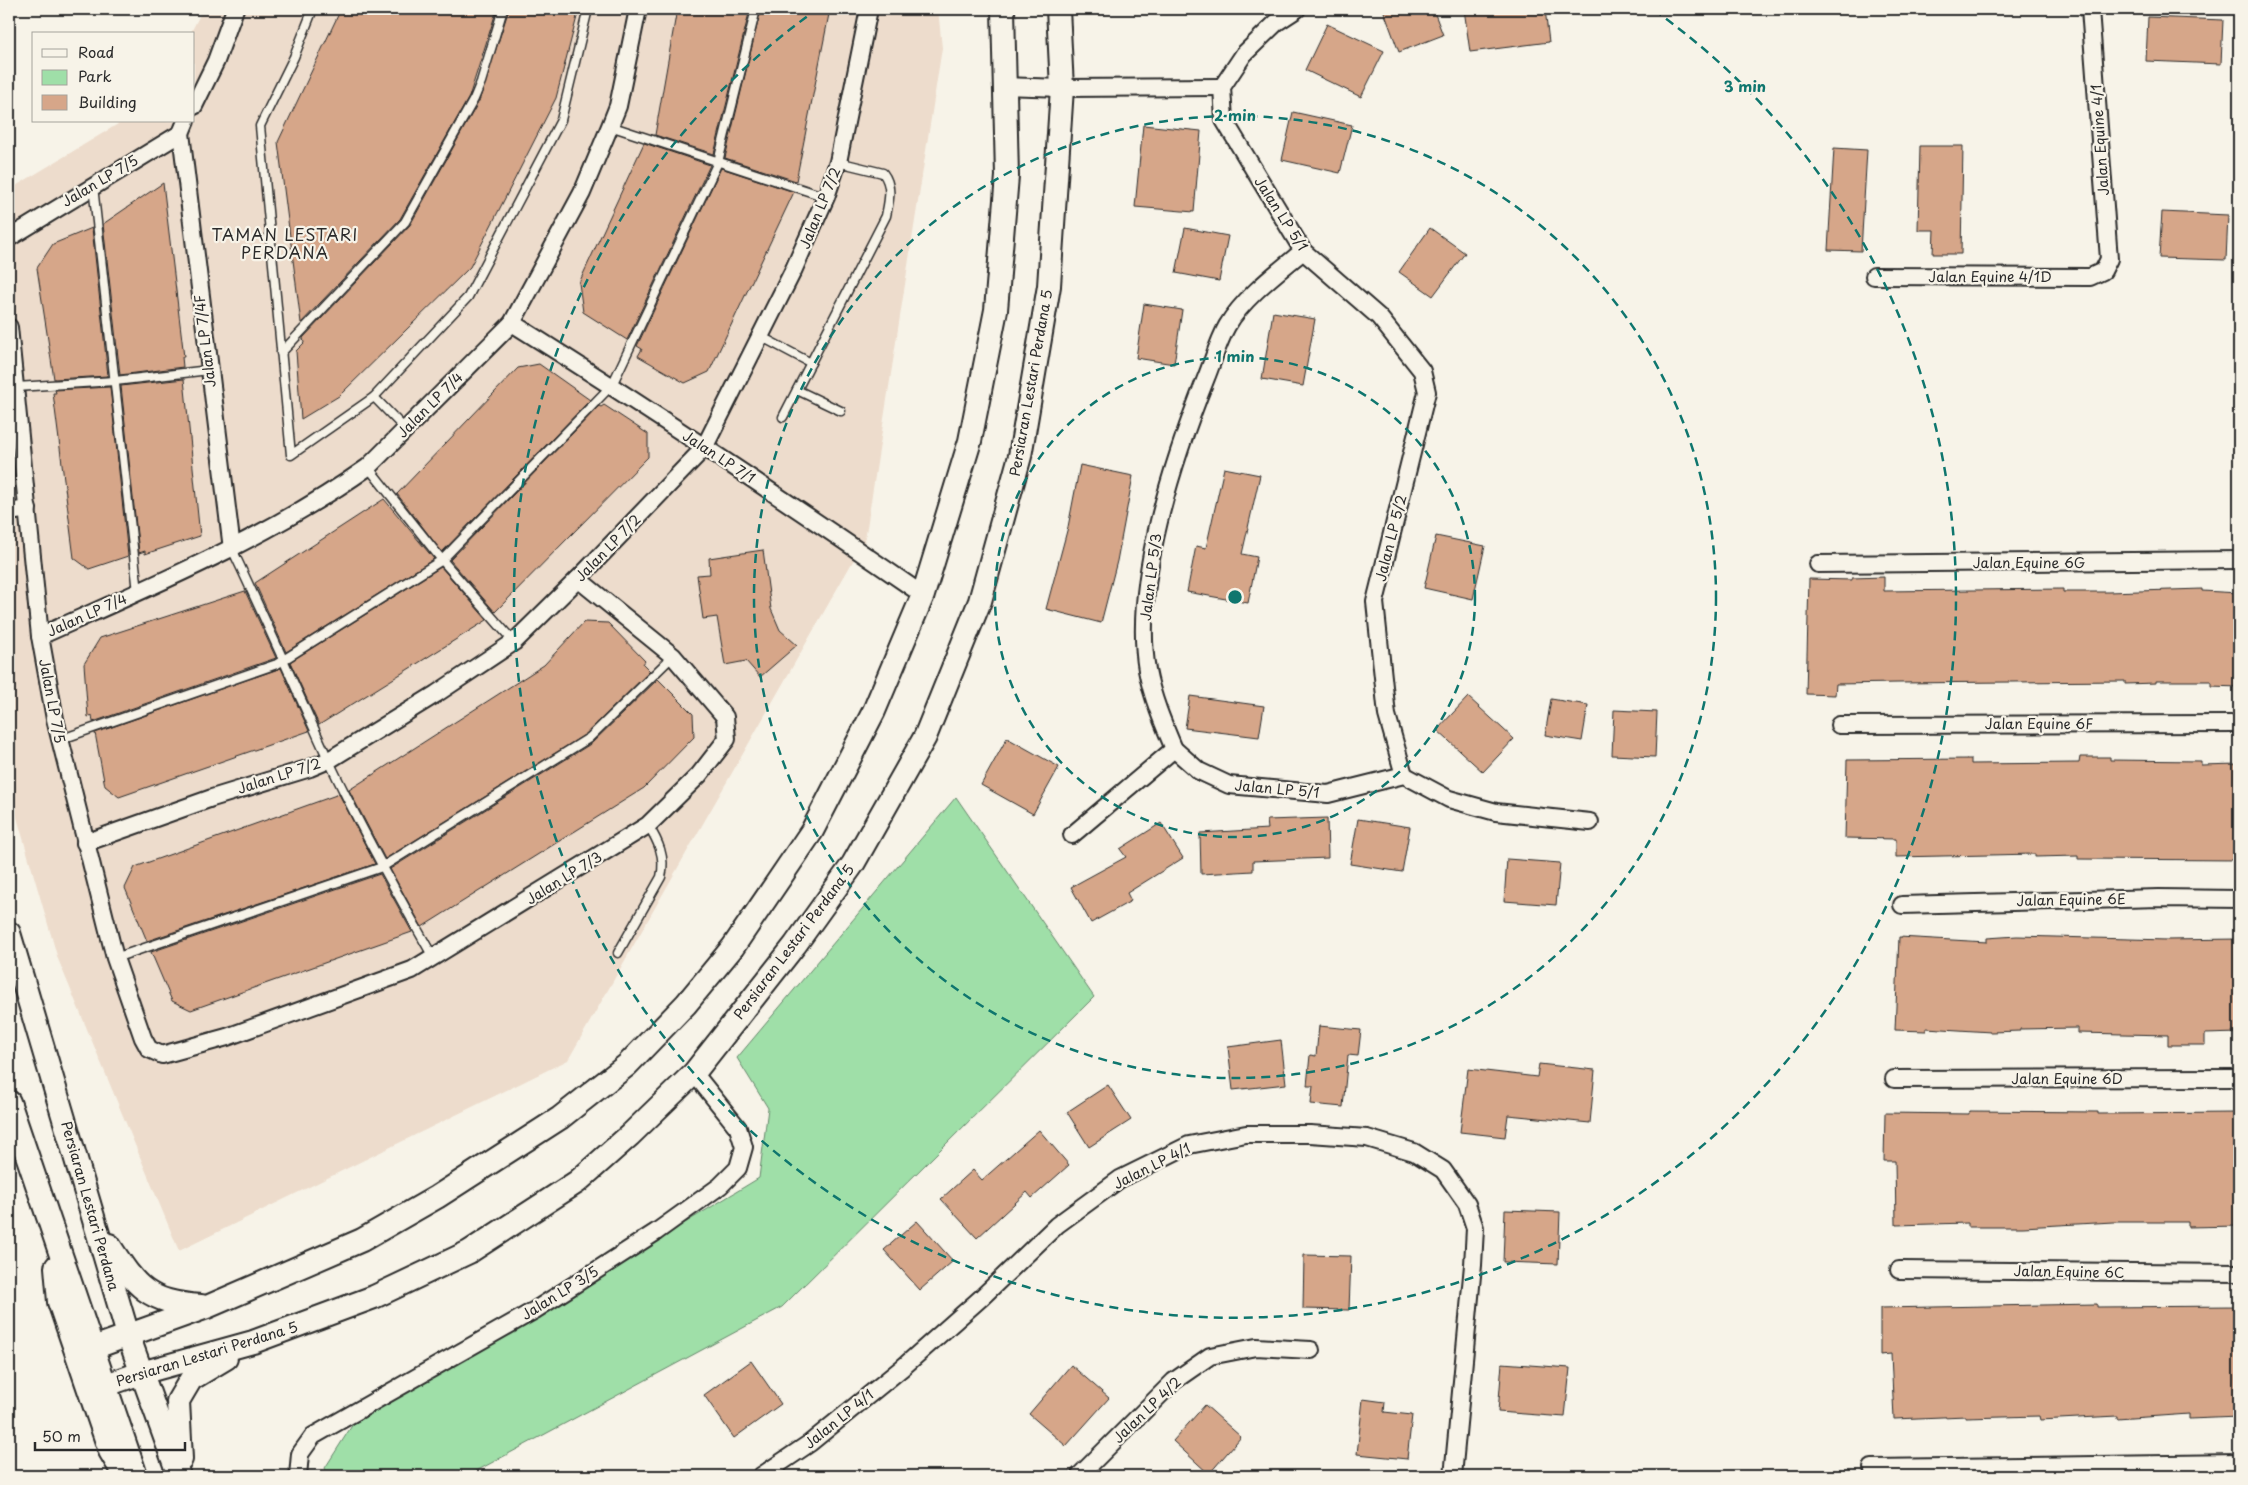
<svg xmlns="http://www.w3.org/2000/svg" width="2248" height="1485" viewBox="0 0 2248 1485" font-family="'Playpen Sans',sans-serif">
  <rect width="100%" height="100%" fill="#f7f3e8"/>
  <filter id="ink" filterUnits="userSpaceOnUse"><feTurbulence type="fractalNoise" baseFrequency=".02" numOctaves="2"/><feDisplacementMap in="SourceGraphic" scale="10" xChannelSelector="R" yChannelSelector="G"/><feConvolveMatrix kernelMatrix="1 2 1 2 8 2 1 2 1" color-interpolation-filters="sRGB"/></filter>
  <g filter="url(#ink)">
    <polygon fill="#eddccc" points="203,9 938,9 942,48 865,540 568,1060 179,1251 58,959 9,790 9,190 123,121 194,121 194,34 190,34"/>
    <polygon fill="#9fdfa8" stroke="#65856a" points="956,797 1094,997 782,1307 467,1476 328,1476 325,1468 353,1424 759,1178 768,1108 737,1058"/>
    <g fill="#d6a689" stroke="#2b2b2b">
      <polygon points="341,9 497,9 469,97 400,219 301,323 278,142"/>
      <polygon points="509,9 579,9 556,98 470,267 339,396 301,419 296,351 304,343 303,338 410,225 479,101"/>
      <polygon points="677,9 750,9 714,154 655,135"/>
      <polygon points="761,9 830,9 796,181 725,158"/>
      <polygon points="1383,9 1433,9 1443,35 1399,52"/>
      <polygon points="1464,9 1545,9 1549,42 1470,52"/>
      <polygon points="2148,17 2223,20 2221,64 2146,61"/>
      <polygon points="1327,24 1384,51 1361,97 1305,70"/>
      <polygon points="1293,112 1352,125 1340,173 1282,160"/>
      <polygon points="1143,125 1201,131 1194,212 1135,207"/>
      <polygon points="644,143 710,165 627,340 583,312 579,283"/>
      <polygon points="1920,146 1963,146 1961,254 1933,254 1934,230 1918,230"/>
      <polygon points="1834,148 1867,150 1861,251 1828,250"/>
      <polygon points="721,168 794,192 709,372 685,383 638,356 642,349 637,346"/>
      <polygon points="163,183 184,357 182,357 183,367 120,375 103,224"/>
      <polygon points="2162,212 2228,215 2226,260 2159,258"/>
      <polygon points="92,228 108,376 54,379 37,268 53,244"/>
      <polygon points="1185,228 1228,236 1219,281 1176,273"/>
      <polygon points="1430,228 1465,253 1433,296 1399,272"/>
      <polygon points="1144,304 1182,310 1174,364 1136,358"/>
      <polygon points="1273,312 1315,319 1303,386 1262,379"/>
      <polygon points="539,364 590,400 442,552 397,494 518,368"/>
      <polygon points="184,379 200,536 145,554 145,551 139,553 121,386"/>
      <polygon points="110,387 128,556 89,569 74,558 53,393 56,393 55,390"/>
      <polygon points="604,405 648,434 648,457 495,612 450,560 599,406 601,407"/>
      <polygon points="1080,465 1133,476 1117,561 1101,623 1046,609 1068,527"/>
      <polygon points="1224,468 1260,475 1242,554 1257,557 1248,603 1187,592 1196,546 1206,548"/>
      <polygon points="384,499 434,559 286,652 255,583"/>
      <polygon points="1436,536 1485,546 1473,599 1424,588"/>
      <polygon points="763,550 771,609 780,630 797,645 760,677 746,661 725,665 717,617 703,619 697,575 710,574 709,558"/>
      <polygon points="441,567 487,620 319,725 290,662"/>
      <polygon points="1884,577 1884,591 2063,589 2063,592 2108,592 2202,589 2202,591 2239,593 2239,687 2211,686 2211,681 2156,681 2156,683 2125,684 2125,681 1898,683 1836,684 1835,695 1806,694 1809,579 1852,580 1852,578"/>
      <polygon points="245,591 276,658 93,722 92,715 88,717 84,664 100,638"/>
      <polygon points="584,622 608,623 645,661 643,664 650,671 586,734 385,859 349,790 544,665"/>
      <polygon points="281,668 309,731 119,797 105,786 95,733"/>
      <polygon points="658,679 693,714 694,737 644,788 422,927 390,869 592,743"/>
      <polygon points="1190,696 1264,706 1259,737 1185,728"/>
      <polygon points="1468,697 1514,739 1483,772 1437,730"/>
      <polygon points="1551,699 1588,705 1582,741 1545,735"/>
      <polygon points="1614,710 1657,712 1655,757 1612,755"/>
      <polygon points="1007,738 1059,767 1033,814 981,785"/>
      <polygon points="2080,757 2110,757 2110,760 2201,761 2201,765 2239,764 2239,860 2078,859 2078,856 2035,857 2035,854 1896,857 1896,839 1845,838 1847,760 1971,759 1971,764 2079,763"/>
      <polygon points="339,794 375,864 147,941 125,888 135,867"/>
      <polygon points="1327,818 1328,858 1253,861 1253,871 1201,874 1200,833 1268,829 1267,820"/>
      <polygon points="1358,819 1410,827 1402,872 1350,864"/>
      <polygon points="1161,823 1183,858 1127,893 1131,901 1091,923 1071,887 1126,857 1120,849"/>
      <polygon points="1507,859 1560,863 1556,905 1504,901"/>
      <polygon points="380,874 412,932 191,1010 172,1001 151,952"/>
      <polygon points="2017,936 2167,940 2239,939 2239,1033 2205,1034 2205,1045 2168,1045 2168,1035 2078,1033 2078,1028 2020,1029 2020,1031 1991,1032 1926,1028 1926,1031 1895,1030 1899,937 1987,942 1987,938"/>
      <polygon points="1319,1026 1361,1030 1358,1056 1348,1055 1343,1107 1311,1104 1313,1086 1307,1086 1310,1055 1316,1056"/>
      <polygon points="1281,1040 1286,1084 1233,1090 1228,1047"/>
      <polygon points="1539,1064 1595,1070 1590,1123 1508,1115 1505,1137 1460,1132 1468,1069 1537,1077"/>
      <polygon points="1108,1085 1131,1120 1089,1147 1067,1112"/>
      <polygon points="1969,1111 2098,1112 2098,1114 2239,1113 2239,1226 2188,1227 2188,1222 2113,1222 2023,1227 1968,1227 1968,1223 1896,1225 1895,1161 1884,1161 1885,1113 1969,1114"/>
      <polygon points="1039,1130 1069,1165 1032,1198 1027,1192 977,1238 941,1199 973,1170 982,1180"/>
      <polygon points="1505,1210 1560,1212 1558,1264 1503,1262"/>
      <polygon points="917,1221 953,1261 920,1290 884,1250"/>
      <polygon points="1304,1255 1351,1256 1349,1310 1303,1309"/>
      <polygon points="2097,1304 2097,1307 2239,1306 2239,1417 2189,1419 2189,1414 2117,1419 2117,1416 2040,1420 2039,1416 1966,1418 1966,1416 1894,1419 1891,1354 1880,1355 1880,1308"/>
      <polygon points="751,1361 781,1404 734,1438 704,1395"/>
      <polygon points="1502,1363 1570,1368 1565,1417 1498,1412"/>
      <polygon points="1071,1365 1109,1398 1066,1446 1029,1414"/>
      <polygon points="1363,1399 1385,1402 1384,1412 1412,1415 1407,1459 1357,1454"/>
      <polygon points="1205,1405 1241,1437 1209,1474 1173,1441"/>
    </g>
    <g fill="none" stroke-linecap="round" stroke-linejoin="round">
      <defs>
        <g id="lane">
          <polyline points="313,9 294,57 260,126 291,455 374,397 468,297 561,120 588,9"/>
          <polyline points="610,126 826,197"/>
          <polyline points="93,186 138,592"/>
          <polyline points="760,336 811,363"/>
          <polyline points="281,353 405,222 474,99 481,82 503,9"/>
          <polyline points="16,387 115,381 209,370"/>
          <polyline points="797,390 841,411"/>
          <polyline points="374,397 405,429"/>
          <path d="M783,417L886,216C889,201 893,186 883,173L838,162"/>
          <polyline points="368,467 442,560 514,642"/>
          <path d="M232,549C265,618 296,689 328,759C360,827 396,892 433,957"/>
          <polyline points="59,740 277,664 442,560 612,385 718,162 756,9"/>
          <path d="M618,953L661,877C666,857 658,841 648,825"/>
          <polyline points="115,958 382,867 589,738 673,656"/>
        </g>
        <g id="street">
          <polyline points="1297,9 1277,22 1244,54 1222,87 1224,120 1303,251 1379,317 1422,371 1427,392 1375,602 1387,715 1404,775"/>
          <polyline points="1005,86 1062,88 1222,87"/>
          <polyline points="194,106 216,61 235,9"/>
          <polyline points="181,133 232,549"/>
          <polyline points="9,238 181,133 186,121"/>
          <polyline points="1874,276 2090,277 2103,271 2109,259 2090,9"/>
          <path d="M512,323C651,410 788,502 923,595"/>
          <polyline points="9,327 40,636 55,719 115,958 143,1038 149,1049 162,1055 227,1037 412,970 648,825 699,775 727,739 725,717 673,656 578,579"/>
          <polyline points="9,512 28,509"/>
          <polyline points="1818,564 2239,560"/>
          <path d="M40,636C152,586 268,538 368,467L512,323L582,193L610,126L618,106L638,9"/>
          <polyline points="1839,725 2239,724"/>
          <polyline points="1174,749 1199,771 1229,785 1328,794 1404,775 1449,799 1496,812 1590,822"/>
          <path d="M1072,835L1174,749C1163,723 1152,697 1147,670C1132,584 1174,458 1206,378C1213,361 1218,342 1227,326C1243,298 1279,271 1303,251"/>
          <polyline points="85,843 212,798 310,768 329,760 436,694 514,642 578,579 704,448 793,271 826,197 838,162 869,9"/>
          <polyline points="1902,905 2159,898 2239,899"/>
          <polyline points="1894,1079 2239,1078"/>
          <polyline points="1899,1270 2239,1273"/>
          <polyline points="1872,1468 2239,1463"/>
          <polyline points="298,1476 300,1454 313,1436 535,1310 656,1232 720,1186 738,1168 744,1147 738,1128 694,1073"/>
          <polyline points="761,1476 810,1443 902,1368 981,1298 1057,1225 1120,1179 1189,1145 1246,1134 1310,1134 1367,1138 1414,1152 1443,1170 1467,1204 1475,1228 1473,1265 1453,1476"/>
          <polyline points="1079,1476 1174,1381 1210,1356 1256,1347 1311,1350"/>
        </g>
        <g id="secondary">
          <polyline points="9,933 128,1335 179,1476"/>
          <polyline points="9,1102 136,1476"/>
          <path d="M109,1245C137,1288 147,1302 201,1306"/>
          <polyline points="56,1267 59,1302 110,1451 125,1476"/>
          <polyline points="93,1348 207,1307 362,1240 437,1197 560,1118 627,1065 686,1004 733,947 812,831 874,711 923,595 970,441 996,310 1007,176 1003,9"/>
          <polyline points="106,1385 141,1373 253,1342 374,1297 469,1252 577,1182 630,1135 694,1073 795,945 853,864 925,737 980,601 1020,456 1049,286 1062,88 1058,9"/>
          <polyline points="181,1459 178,1401 191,1379 226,1358"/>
        </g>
      </defs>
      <use href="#lane" stroke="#2b2b2b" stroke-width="11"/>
      <use href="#street" stroke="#2b2b2b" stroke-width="20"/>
      <use href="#secondary" stroke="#2b2b2b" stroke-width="26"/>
      <use href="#lane" stroke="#f7f3e8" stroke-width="8"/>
      <use href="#street" stroke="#f7f3e8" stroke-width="16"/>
      <use href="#secondary" stroke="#f7f3e8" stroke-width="22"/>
    </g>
  </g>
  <g fill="none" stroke="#0f766e" stroke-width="2.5" stroke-dasharray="9 6">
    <circle cx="1235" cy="597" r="240"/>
    <circle cx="1235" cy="597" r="481"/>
    <path d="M1654 10A721 721 0 1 1 816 10"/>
  </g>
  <g text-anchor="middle" stroke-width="4.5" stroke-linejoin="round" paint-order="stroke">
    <g font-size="14" fill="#2b2b2b" stroke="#f7f3e8">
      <text transform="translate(2100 140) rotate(-94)" y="5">Jalan Equine 4/1</text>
      <text transform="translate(100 181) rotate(-31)" y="5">Jalan LP 7/5</text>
      <text transform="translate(820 208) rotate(-68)" y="5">Jalan LP 7/2</text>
      <text transform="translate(1281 214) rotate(57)" y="5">Jalan LP 5/1</text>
      <text x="1990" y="282">Jalan Equine 4/1D</text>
      <text transform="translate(205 341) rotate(-97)" y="5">Jalan LP 7/4F</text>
      <text transform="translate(1031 383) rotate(-80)" y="5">Persiaran Lestari Perdana 5</text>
      <text transform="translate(430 405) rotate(-45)" y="5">Jalan LP 7/4</text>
      <text transform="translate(719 457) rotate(33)" y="5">Jalan LP 7/1</text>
      <text transform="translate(1391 538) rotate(-76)" y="5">Jalan LP 5/2</text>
      <text transform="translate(608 548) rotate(-46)" y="5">Jalan LP 7/2</text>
      <text x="2029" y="568">Jalan Equine 6G</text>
      <text transform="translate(1151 577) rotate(-83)" y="5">Jalan LP 5/3</text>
      <text transform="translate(87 615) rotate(-24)" y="5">Jalan LP 7/4</text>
      <text transform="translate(52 701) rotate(79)" y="5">Jalan LP 7/5</text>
      <text x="2039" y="729">Jalan Equine 6F</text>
      <text transform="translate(279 776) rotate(-18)" y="5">Jalan LP 7/2</text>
      <text transform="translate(1277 789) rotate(5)" y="5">Jalan LP 5/1</text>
      <text transform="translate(564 878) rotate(-32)" y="5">Jalan LP 7/3</text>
      <text transform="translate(2071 900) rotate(-1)" y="5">Jalan Equine 6E</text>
      <text transform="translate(794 942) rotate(-53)" y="5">Persiaran Lestari Perdana 5</text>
      <text x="2067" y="1084">Jalan Equine 6D</text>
      <text transform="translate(1152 1166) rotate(-27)" y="5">Jalan LP 4/1</text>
      <text transform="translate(90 1206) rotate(74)" y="5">Persiaran Lestari Perdana</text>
      <text transform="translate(2069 1272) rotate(1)" y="5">Jalan Equine 6C</text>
      <text transform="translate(560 1293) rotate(-32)" y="5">Jalan LP 3/5</text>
      <text transform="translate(207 1354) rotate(-17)" y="5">Persiaran Lestari Perdana 5</text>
      <text transform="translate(1147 1410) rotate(-44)" y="5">Jalan LP 4/2</text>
      <text transform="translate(839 1419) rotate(-39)" y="5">Jalan LP 4/1</text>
    </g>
    <g font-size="16" letter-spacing="1" fill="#2b2b2b" stroke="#f7f3e8">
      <text x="285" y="241">TAMAN LESTARI<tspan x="285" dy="18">PERDANA</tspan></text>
    </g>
  </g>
  <circle cx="1235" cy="597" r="8" fill="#0f766e" stroke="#f7f3e8" stroke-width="2.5"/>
  <g font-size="15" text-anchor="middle" font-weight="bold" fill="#0f766e" stroke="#f7f3e8" stroke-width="4.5" stroke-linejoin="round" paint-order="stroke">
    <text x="1745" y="92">3 min</text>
    <text x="1235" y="121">2 min</text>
    <text x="1235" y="362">1 min</text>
  </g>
  <rect width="2248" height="1485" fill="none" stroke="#f7f3e8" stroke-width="30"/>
  <rect x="15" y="15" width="2218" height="1455" fill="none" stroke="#2b2b2b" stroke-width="2" filter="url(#ink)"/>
  <rect x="32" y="32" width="162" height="90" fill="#f7f3e8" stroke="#a5a39c"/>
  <rect x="42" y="49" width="25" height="8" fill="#f7f3e8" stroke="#a5a39c"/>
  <text x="78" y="58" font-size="15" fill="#2b2b2b">Road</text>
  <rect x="42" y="70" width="25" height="15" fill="#9fdfa8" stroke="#a5a39c"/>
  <text x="78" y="82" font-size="15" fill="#2b2b2b">Park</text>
  <rect x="42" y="95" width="25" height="15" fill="#d6a689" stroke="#a5a39c"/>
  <text x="78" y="108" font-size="15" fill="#2b2b2b">Building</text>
  <path d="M35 1442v8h150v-8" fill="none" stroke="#2b2b2b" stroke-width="2.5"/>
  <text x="42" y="1442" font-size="15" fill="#2b2b2b" stroke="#f7f3e8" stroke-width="4" paint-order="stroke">50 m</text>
</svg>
